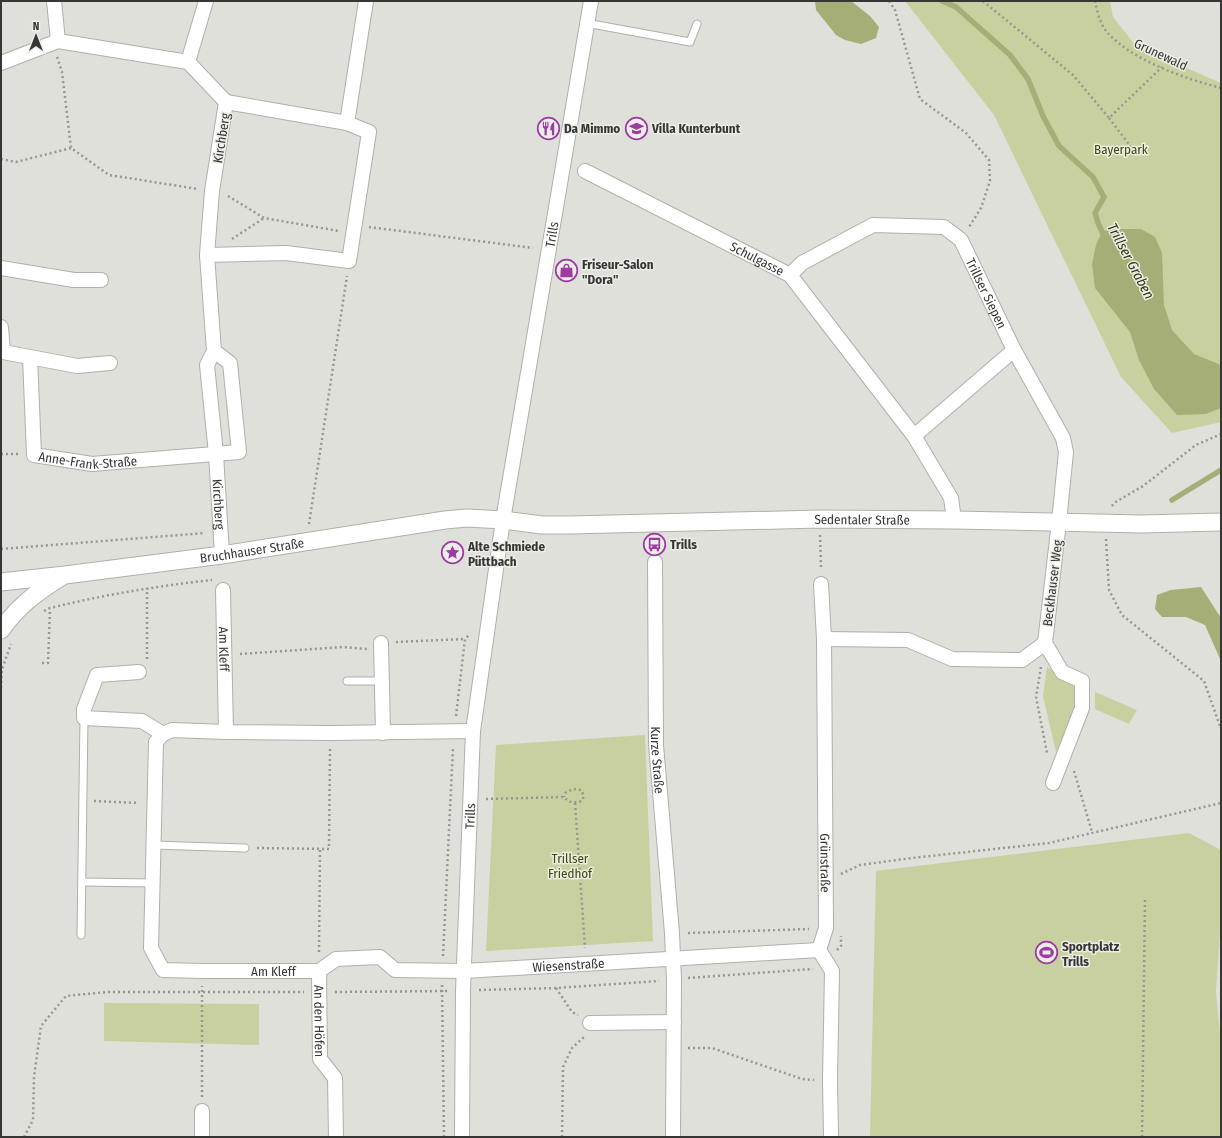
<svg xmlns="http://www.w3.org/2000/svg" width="1222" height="1138" viewBox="0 0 1222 1138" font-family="'Fira Sans Condensed',sans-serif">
  <rect width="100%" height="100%" fill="#dee0d9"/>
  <g fill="#c8d09f">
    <polygon points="905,1 1110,1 1113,17 1136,46 1221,83 1221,422 1172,433 1121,377 994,115"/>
    <polygon points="1047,667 1079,689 1075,715 1056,752 1043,696"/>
    <polygon points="1095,692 1137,710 1129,724 1095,709"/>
    <polygon points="645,735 653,941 486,951 496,745"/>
    <polygon points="1189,833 1221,850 1221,914 1216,992 1221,1046 1221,1137 870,1137 876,871"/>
    <polygon points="104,1003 259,1004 259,1045 104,1041"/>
  </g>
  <g fill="#a6ae78">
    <polygon points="815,1 851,1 870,16 879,27 876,38 861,44 845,40 836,35 816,10"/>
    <polygon points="1110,229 1141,229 1155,237 1162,253 1164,305 1172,330 1194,354 1221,365 1221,408 1206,414 1177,415 1154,389 1139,360 1130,332 1095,288 1092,264 1096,245 1102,232"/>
    <polygon points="1201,587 1221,618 1221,661 1205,625 1186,617 1162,617 1155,609 1157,595 1171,590"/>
  </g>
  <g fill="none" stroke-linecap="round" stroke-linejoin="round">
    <g stroke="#a6ae78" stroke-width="5.5">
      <polyline points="942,1 956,7 1010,55 1028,79 1043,116 1059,146 1093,177 1104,197 1095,213 1098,223 1105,238"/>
      <polyline points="1172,500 1221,470"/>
    </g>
    <defs>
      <g id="service">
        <polyline points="586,23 690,42 697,24"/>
        <polyline points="347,681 382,681"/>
        <polyline points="153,845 245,848"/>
        <polyline points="83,882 152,883"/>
        <polyline points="81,935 84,718"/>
      </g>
      <g id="minor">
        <path id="s1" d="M54,1L58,41L188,62L226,102L212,191L207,255L214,351L207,365L216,454L222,555"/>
        <polyline points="188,62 206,1"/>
        <polyline points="1,63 58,41"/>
        <polyline points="226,102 347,123"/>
        <path id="s2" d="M585,171L790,275L914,436L951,498L954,520"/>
        <polyline points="207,255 286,253 349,261 369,132 347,123 366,1"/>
        <polyline points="1,268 74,280 101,280"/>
        <path id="s3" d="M790,275L802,263L873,225L944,227L961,240L1014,350L1063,438L1066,452L1059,522L1045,643L1062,672L1082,681V708L1053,783"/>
        <path id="s4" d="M1,327L3,352L30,357L34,455L92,464L239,452L230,363L214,351"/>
        <polyline points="30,357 77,366 110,363"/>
        <polyline points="914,436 1014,350"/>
        <path id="s5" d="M655,562L656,745L672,933L674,980L673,1137"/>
        <path id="s6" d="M821,584L824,639L826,928L819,950L832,971L830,1080L831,1137"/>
        <path id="s7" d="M223,590L226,732L330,733L473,731"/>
        <polyline points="824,639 908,640 952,659 1022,660 1045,643"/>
        <polyline points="381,643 383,733"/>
        <polyline points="139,672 97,675 84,709 84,718 142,721 163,734"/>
        <path id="s8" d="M226,732L172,730L163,734L156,742L151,948L163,970L203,971H319L336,959L380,957L395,970L464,971L819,950"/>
        <path id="s9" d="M319,971L320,1059L335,1078L336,1137"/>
        <polyline points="590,1023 674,1022"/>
        <polyline points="202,1111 202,1137"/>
        <path id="s10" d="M462,1137L463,991L473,731L503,520L591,1"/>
      </g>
      <g id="tertiary">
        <path id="s11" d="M1,582L65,575L222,555L445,520L467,518L503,520L542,525H570L820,519L954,520L1142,524L1221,522"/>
        <path d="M1,630C18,606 37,592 61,577"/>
      </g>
    </defs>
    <use href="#service" stroke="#afb0aa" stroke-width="9"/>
    <use href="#minor" stroke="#afb0aa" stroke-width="16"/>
    <use href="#tertiary" stroke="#afb0aa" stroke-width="19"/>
    <g stroke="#959791" stroke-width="2.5" stroke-dasharray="2 3" stroke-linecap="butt">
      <polyline points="889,1 895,10 920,99 966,133 989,160 990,181 981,208 969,227"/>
      <polyline points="983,1 1073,75 1109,118 1162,67"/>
      <path d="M1095,1C1097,11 1100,24 1107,32C1131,60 1186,79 1221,88"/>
      <polyline points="57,57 62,72 71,148 109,175 198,189"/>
      <polyline points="1109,118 1134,151"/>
      <polyline points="1,159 16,162 71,148"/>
      <polyline points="228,196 264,218 339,231"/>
      <polyline points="369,227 533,248"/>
      <polyline points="232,239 264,218"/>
      <polyline points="1,454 19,454"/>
      <polyline points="1112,506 1114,503 1143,486 1196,445 1221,434"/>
      <polyline points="309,524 347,276"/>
      <polyline points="820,535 821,568"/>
      <polyline points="1106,539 1109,590 1122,615 1204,681 1221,729"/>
      <polyline points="1,549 205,533"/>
      <path d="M44,611L50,608C103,595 157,586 212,580"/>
      <polyline points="396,642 465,639"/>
      <polyline points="240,654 343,647 367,649"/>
      <polyline points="147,659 147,588"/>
      <polyline points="42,663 48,663 50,609"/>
      <polyline points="1041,667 1036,697 1047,753"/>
      <polyline points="1,688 2,669 11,644"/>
      <polyline points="456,716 465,639 470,634"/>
      <polyline points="1074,771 1092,832"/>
      <path d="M486,799L564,797C569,803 574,803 582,801L584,796L581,790L573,789L565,793L564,797"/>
      <polyline points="94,801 139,803"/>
      <polyline points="575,803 585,948"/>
      <polyline points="257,848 329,849 330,748"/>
      <polyline points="841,874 860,865 912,858 1049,843 1221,803"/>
      <polyline points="688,933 809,929"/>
      <polyline points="837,950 841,946 841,936"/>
      <polyline points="319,952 320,849"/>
      <polyline points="443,956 453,747"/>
      <polyline points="688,978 813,969"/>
      <polyline points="442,985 444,1137"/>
      <polyline points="556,988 572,1012 578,1015"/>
      <polyline points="479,990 556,988 659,981"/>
      <polyline points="335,992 448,991"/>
      <polyline points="688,1048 712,1048 802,1079 814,1080"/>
      <polyline points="202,1097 202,986"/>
      <polyline points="24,1137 33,1120 34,1077 41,1026 66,996 107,992 304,992"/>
      <polyline points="562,1137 563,1067 572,1048 584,1037"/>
      <polyline points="1142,1137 1145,898"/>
    </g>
    <use href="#service" stroke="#fff" stroke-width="7"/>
    <use href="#minor" stroke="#fff" stroke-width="14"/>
    <use href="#tertiary" stroke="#fff" stroke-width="17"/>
  </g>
  <defs>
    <symbol id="restaurant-ring" viewBox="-11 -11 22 22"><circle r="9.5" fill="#ecede6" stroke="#9d3ba2" stroke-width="1.5"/><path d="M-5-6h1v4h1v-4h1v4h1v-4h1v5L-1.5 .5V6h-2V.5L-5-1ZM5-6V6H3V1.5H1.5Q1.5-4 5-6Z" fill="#9d3ba2"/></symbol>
    <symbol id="school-ring" viewBox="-11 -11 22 22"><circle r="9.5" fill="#ecede6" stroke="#9d3ba2" stroke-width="1.5"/><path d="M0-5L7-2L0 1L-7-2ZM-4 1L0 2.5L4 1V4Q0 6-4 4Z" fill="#9d3ba2"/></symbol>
    <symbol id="shop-ring" viewBox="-11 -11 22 22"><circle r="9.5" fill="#ecede6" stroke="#9d3ba2" stroke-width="1.5"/><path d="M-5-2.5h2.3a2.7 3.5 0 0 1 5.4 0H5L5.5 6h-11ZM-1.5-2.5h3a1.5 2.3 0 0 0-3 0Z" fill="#9d3ba2"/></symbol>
    <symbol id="bus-ring" viewBox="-11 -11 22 22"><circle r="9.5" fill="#ecede6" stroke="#9d3ba2" stroke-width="1.5"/><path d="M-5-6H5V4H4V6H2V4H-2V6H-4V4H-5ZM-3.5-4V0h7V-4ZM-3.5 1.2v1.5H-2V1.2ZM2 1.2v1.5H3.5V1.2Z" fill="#9d3ba2"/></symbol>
    <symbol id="sight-ring" viewBox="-11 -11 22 22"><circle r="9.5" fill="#ecede6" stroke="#9d3ba2" stroke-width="1.5"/><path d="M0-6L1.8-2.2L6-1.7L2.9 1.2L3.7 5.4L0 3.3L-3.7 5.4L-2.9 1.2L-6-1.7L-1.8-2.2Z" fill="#9d3ba2"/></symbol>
    <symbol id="stadium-ring" viewBox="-11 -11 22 22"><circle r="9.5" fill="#ecede6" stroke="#9d3ba2" stroke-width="1.5"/><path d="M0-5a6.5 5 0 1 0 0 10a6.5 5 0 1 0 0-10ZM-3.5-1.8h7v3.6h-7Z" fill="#9d3ba2"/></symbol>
  </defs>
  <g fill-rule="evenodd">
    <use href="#restaurant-ring" x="536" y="116" width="25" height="25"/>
    <use href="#school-ring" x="624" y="116" width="25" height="25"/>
    <use href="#shop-ring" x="554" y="258" width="25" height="25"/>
    <use href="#bus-ring" x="642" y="532" width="25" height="25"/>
    <use href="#sight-ring" x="440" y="540" width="25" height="25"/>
    <use href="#stadium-ring" x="1034" y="940" width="25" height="25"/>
  </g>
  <g text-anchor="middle" stroke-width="3" stroke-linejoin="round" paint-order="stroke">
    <g font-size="13" fill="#363734" stroke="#ecede6">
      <text transform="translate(1161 54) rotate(25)" y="5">Grunewald</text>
      <text transform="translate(221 138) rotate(-81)" y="5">Kirchberg</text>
      <text dy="5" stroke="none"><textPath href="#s10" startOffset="909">Trills</textPath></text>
      <text dy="5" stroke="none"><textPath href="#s2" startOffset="193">Schulgasse</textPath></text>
      <text dy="5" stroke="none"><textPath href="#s3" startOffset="249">Trillser Siepen</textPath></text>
      <text dy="5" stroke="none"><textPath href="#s4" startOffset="205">Anne-Frank-Straße</textPath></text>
      <text dy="5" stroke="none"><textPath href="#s1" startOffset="633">Kirchberg</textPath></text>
      <text dy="5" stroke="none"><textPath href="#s11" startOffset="866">Sedentaler Straße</textPath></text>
      <text dy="5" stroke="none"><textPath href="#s11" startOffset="253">Bruchhauser Straße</textPath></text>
      <text transform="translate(1052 583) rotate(-83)" y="5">Beckhauser Weg</text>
      <text dy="5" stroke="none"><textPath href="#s7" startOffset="59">Am Kleff</textPath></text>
      <text dy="5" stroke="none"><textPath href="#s5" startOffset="198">Kurze Straße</textPath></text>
      <text dy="5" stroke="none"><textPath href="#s10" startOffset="321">Trills</textPath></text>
      <text dy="5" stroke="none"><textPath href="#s6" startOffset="279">Grünstraße</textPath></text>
      <text dy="5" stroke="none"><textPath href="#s8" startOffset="720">Wiesenstraße</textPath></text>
      <text dy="5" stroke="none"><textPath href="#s8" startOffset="416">Am Kleff</textPath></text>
      <text dy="5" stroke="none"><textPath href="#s9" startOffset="50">An den Höfen</textPath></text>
    </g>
    <g font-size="13" font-weight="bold" fill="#363734" stroke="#ecede6" text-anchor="start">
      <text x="564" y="133">Da Mimmo</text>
      <text x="652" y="133">Villa Kunterbunt</text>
      <text x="582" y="269">Friseur-Salon<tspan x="582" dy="15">"Dora"</tspan></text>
      <text x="670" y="549">Trills</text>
      <text x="468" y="551">Alte Schmiede<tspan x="468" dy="15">Püttbach</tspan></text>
      <text x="1062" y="951">Sportplatz<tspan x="1062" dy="15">Trills</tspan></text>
    </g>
    <g font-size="13" fill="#434807" stroke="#ecede6">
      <text x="1121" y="154">Bayerpark</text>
      <text x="570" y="863">Trillser<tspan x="570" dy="15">Friedhof</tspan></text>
    </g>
    <g font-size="14" font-style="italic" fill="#31350a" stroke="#ecede6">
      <text transform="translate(1131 261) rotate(62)" y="5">Trillser Graben</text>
    </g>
  </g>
  <rect width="1222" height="1138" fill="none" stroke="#363734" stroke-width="4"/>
  <g transform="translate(36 36)" stroke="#ecede6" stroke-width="3" paint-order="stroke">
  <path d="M0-3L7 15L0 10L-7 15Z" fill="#363734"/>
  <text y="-6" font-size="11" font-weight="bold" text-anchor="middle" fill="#363734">N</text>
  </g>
</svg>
